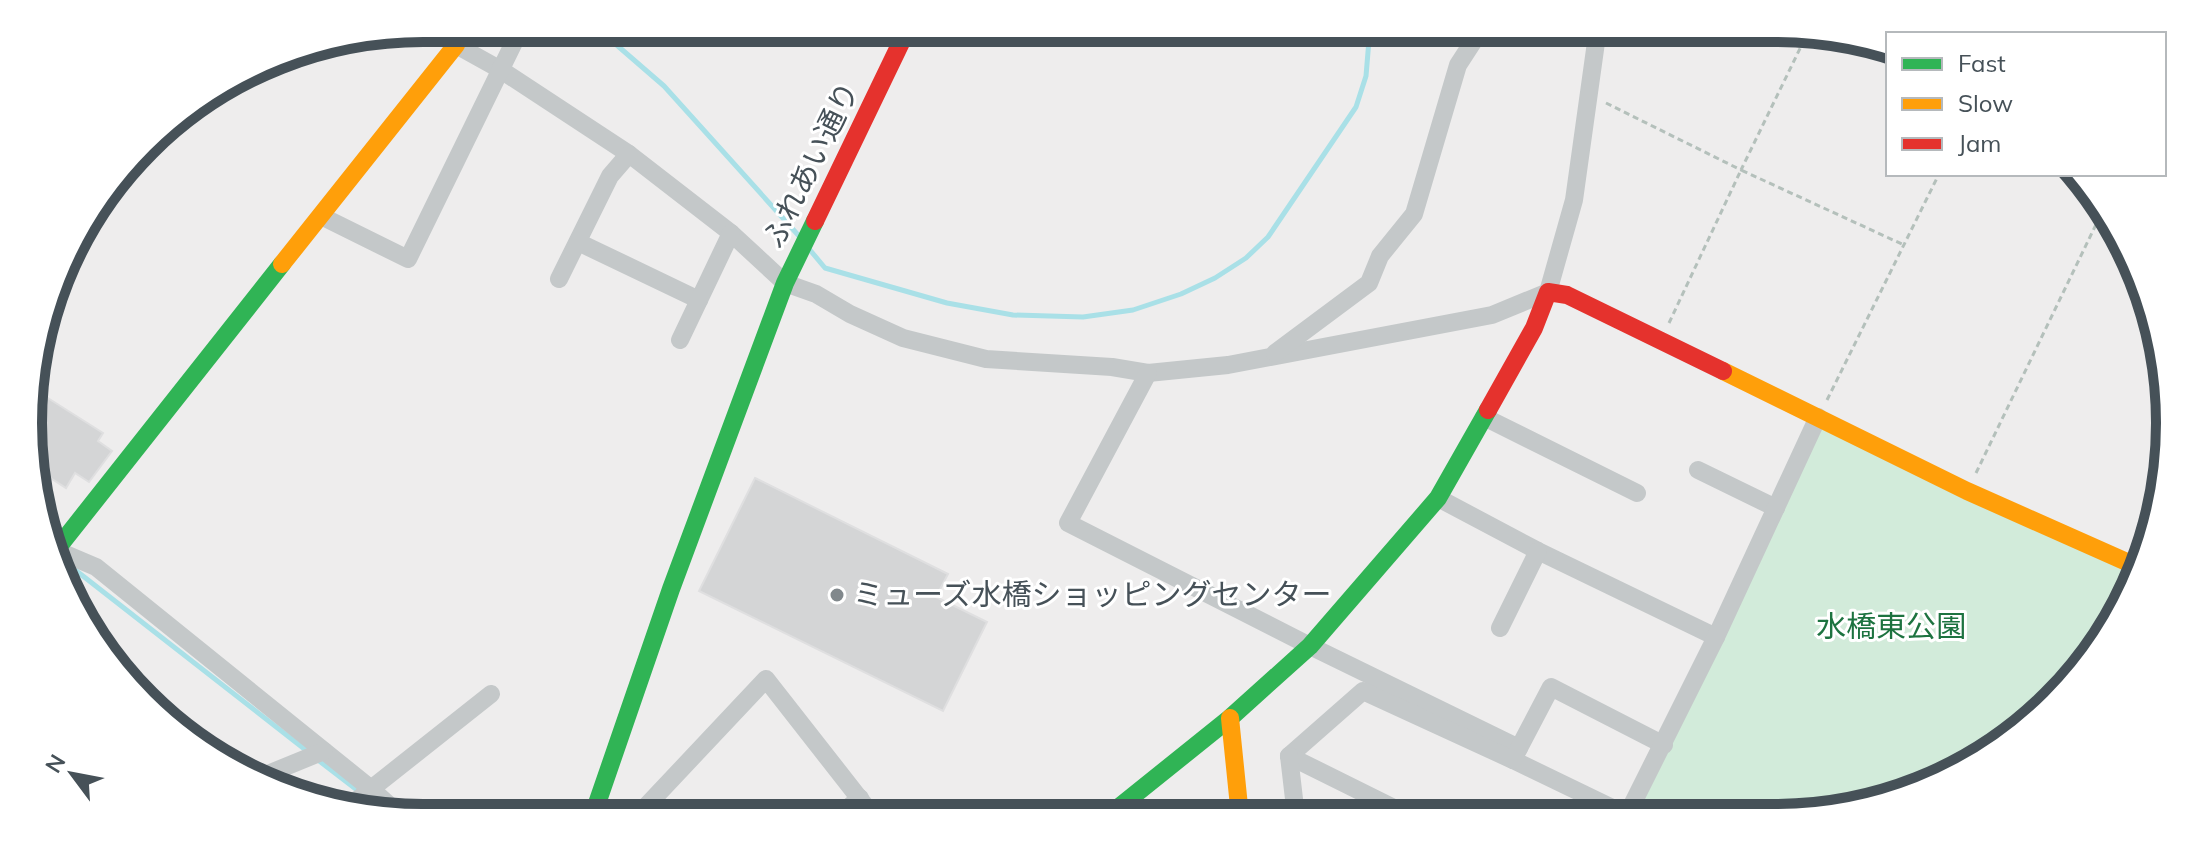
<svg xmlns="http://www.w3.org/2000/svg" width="2198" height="846" viewBox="0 0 2198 846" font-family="Mulish,'Noto Sans JP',sans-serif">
  <rect width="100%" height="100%" fill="#eeeded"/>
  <polygon fill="#d2ebda" points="1818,417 2134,575 2104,642 2035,720 1927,788 1827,815 1634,815"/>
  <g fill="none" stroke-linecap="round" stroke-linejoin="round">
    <g stroke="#a9e0e7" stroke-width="5">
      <polyline points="597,28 664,86 799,236"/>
      <polyline points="810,250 825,268 947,303 1013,315 1083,317 1133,310 1181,294 1215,278 1246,258 1268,237 1356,107 1366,76 1370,28"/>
      <polyline points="74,569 307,751"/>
      <polyline points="318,760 361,793"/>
    </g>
  </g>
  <g fill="#d4d5d6" stroke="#dfdfe0" stroke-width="2">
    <polygon points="32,388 103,433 98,441 112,451 89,482 75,473 66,488 35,468"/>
    <polygon points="755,478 948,574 936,597 987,622 943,711 699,591"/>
  </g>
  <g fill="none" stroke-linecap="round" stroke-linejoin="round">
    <g stroke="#b4c0bb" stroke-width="3" stroke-dasharray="6 4" stroke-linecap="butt">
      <polyline points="1606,103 1741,170 1808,32"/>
      <polyline points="1669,323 1741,170 1904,245"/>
      <polyline points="1827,400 1939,174"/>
      <polyline points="1976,473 2103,210"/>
    </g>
    <g stroke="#c4c8c9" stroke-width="18">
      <polyline points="436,28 456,45 501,70 629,154 731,233 785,283 816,294 850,314 903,338 986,359 1112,367 1148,373 1228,365 1492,315 1548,292 1574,200 1598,28"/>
      <polyline points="321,216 408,259 521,28"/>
      <polyline points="578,242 699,300"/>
      <polyline points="559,279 610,176 629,154"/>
      <polyline points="680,340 731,233"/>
      <polyline points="1275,353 1369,283 1380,256 1414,214 1458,65 1482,28"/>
      <polyline points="1148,373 1068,523 1310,646 1519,748 1513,760 1627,815"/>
      <polyline points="1484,417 1637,493"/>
      <polyline points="1698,470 1776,508"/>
      <polyline points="1438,498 1538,551 1716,637"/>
      <polyline points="56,550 96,567 370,788 400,815"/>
      <polyline points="1500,628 1538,551"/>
      <polyline points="1519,748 1551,687 1664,745"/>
      <polyline points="1289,756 1363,691 1513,760"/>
      <polyline points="1289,756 1410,816"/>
      <polyline points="1289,756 1296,816"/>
      <polyline points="263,776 324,751"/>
      <polyline points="347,808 491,694"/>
      <polyline points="1627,815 1716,637 1818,417"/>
      <polyline points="636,817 766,679 874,817"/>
      <polyline points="837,817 860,798"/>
    </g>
    <g stroke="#30b455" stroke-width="18">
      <polyline points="56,550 282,264"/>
      <polyline points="1108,816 1230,718 1310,646 1438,498 1488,410"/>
      <polyline points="592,818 671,589 785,283 815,221"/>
    </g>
    <g stroke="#ff9f0a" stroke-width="18">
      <polyline points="282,264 456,45"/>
      <polyline points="1723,371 1967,491 2138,567"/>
      <polyline points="1230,718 1240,816"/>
    </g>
    <g stroke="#e5322d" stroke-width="18">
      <polyline points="815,221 908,28"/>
      <polyline points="1488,410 1534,328 1548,292 1567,295 1723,371"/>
    </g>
  </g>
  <circle fill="#81888c" stroke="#fff" stroke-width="3" cx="837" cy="595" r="8"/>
  <g text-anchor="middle" stroke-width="6" stroke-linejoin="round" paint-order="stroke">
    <g font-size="30" fill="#465158" stroke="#fff">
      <text transform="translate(811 165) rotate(-64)" y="10">ふれあい通り</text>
    </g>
    <g font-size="30" fill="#465158" stroke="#fff" text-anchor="start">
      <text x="853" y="605">ミューズ水橋ショッピングセンター</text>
    </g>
    <g font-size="30" fill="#1d7340" stroke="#fff">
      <text x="1891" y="637">水橋東公園</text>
    </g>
  </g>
  <path d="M0 0H2198V846H0ZM423 42H1775A381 381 0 0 1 2156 423V423A381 381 0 0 1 1775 804H423A381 381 0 0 1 42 423V423A381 381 0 0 1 423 42Z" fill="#fff" fill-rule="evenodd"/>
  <path fill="none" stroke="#465158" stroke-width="10" d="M423 42H1775A381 381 0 0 1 2156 423V423A381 381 0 0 1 1775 804H423A381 381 0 0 1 42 423V423A381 381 0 0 1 423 42Z"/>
  <rect x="1886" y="32" width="280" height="144" fill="#ffffff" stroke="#b5b9bc" stroke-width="2"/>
  <rect x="1902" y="58" width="40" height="12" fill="#30b455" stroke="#b5b9bc" stroke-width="2"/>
  <text x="1958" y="72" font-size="24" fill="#465158">Fast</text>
  <rect x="1902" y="98" width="40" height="12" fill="#ff9f0a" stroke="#b5b9bc" stroke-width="2"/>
  <text x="1958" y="112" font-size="24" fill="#465158">Slow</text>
  <rect x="1902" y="138" width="40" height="12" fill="#e5322d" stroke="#b5b9bc" stroke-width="2"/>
  <text x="1958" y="152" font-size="24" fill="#465158">Jam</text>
  <g transform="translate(72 774) rotate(302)" stroke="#ffffff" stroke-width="6" paint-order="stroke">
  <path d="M0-6L14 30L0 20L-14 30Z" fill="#465158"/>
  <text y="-12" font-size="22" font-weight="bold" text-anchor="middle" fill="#465158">N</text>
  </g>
</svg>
